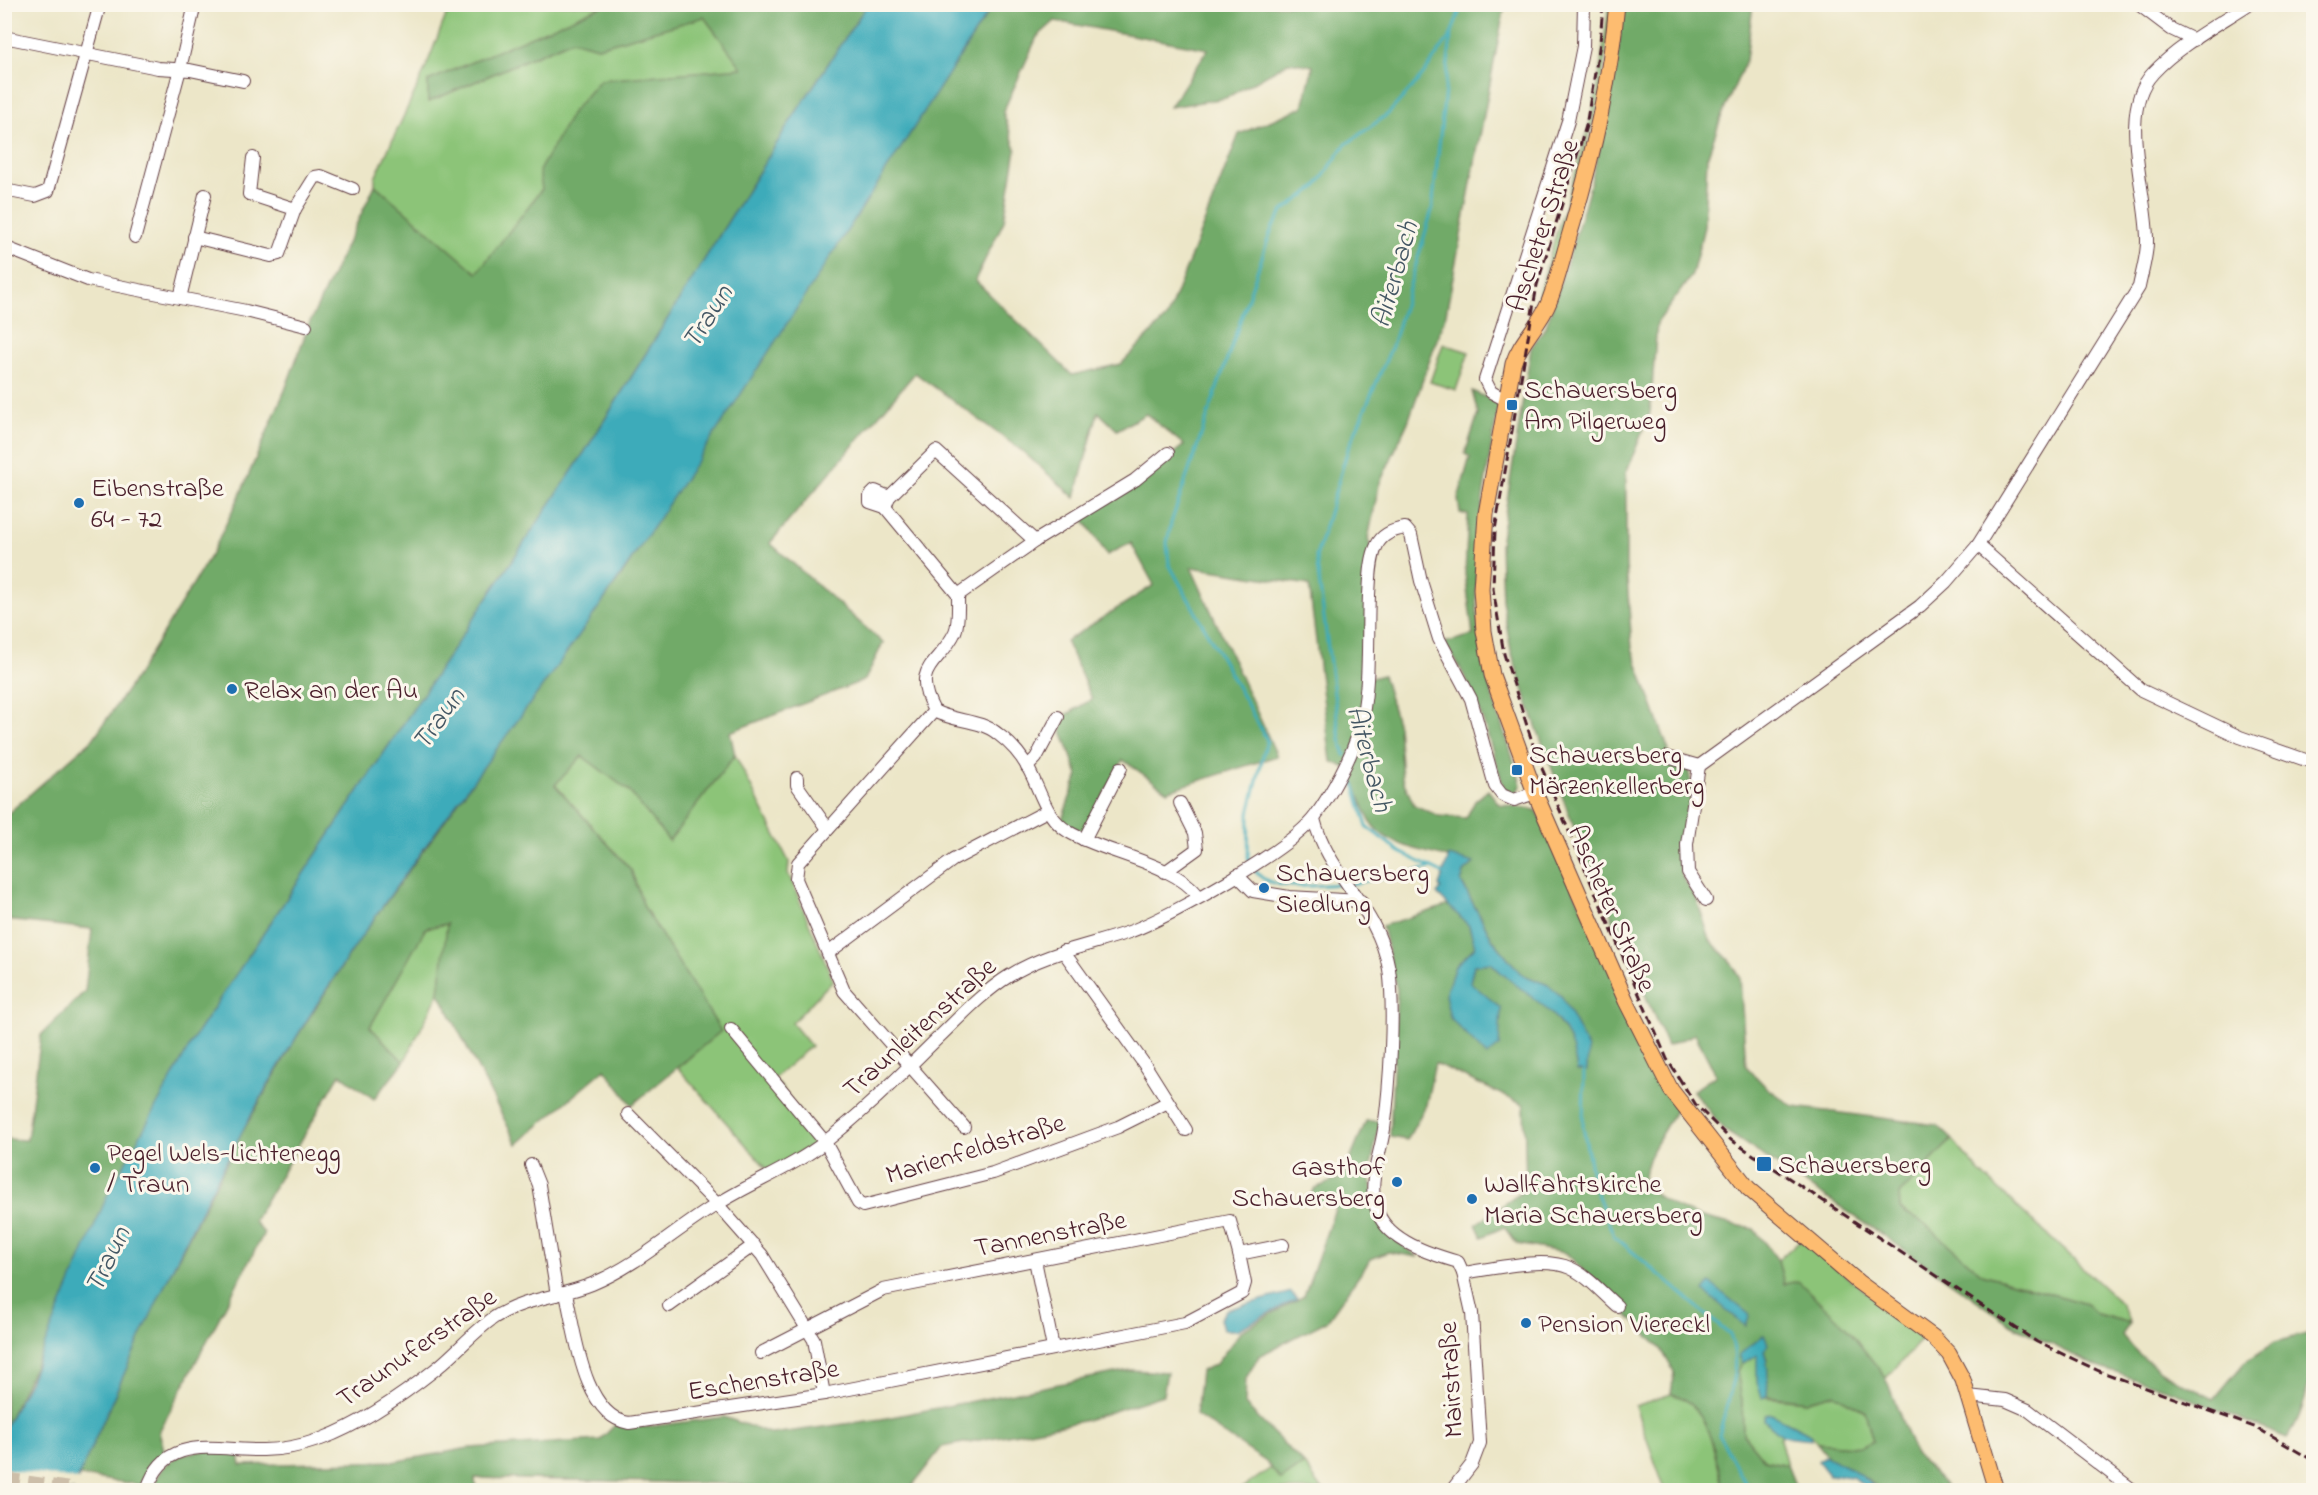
<svg xmlns="http://www.w3.org/2000/svg" width="2318" height="1495" viewBox="0 0 2318 1495" font-family="'Indie Flower',sans-serif">
  <rect width="100%" height="100%" fill="#fbf7ec"/>
  <filter id="ink" filterUnits="userSpaceOnUse"><feTurbulence type="fractalNoise" baseFrequency=".0167" numOctaves="2"/><feDisplacementMap in="SourceGraphic" scale="12" xChannelSelector="R" yChannelSelector="G"/><feConvolveMatrix kernelMatrix="1 2 1 2 8 2 1 2 1" color-interpolation-filters="sRGB"/></filter>
  <filter id="wash" filterUnits="userSpaceOnUse"><feTurbulence type="fractalNoise" baseFrequency=".008" numOctaves="4" result="noise"/><feDisplacementMap in="SourceGraphic" scale="24" xChannelSelector="R" yChannelSelector="G"/><feGaussianBlur stdDeviation="1.35" result="paint"/><feColorMatrix in="noise" values="0 0 0 0 0 0 0 0 0 0 0 0 0 0 0 0 0 1.4 0 .05"/><feComposite in="paint" operator="in"/></filter>
  <g filter="url(#wash)">
    <rect width="100%" height="100%" fill="#ece6c8"/>
    <g fill="#8cc478" stroke="#6b7252" stroke-width="1.5">
      <polygon points="450,5 604,5 428,81 428,102 572,40 598,47 704,17 743,69 600,80 542,189 477,274 375,185 375,178 424,72"/>
      <polygon points="1609,5 1612,5 1600,97 1545,299 1537,313 1539,290 1588,130 1597,90"/>
      <polygon points="1443,344 1469,352 1456,390 1430,382"/>
      <polygon points="581,755 629,791 669,840 735,755 789,862 788,873 833,980 792,1023 811,1046 774,1078 821,1140 769,1171 678,1068 720,1030 644,907 631,870 555,785"/>
      <polygon points="448,924 439,993 404,1062 370,1027 425,927"/>
      <polygon points="1952,1139 1977,1169 2121,1304 2130,1323 2097,1314 2086,1304 1982,1274 1925,1224 1900,1209 1899,1195"/>
      <polygon points="1800,1240 1924,1337 1886,1378 1846,1327 1784,1285 1778,1260"/>
      <polygon points="1757,1355 1762,1397 1808,1401 1834,1394 1865,1411 1873,1441 1861,1447 1817,1443 1811,1434 1771,1414 1766,1415 1764,1420 1783,1436 1780,1439 1787,1465 1764,1460 1743,1434 1742,1400 1737,1371 1743,1363"/>
      <path d="M1671,1394C1711,1401 1714,1459 1725,1490H1665L1635,1406Z"/>
      <polygon points="1304,1464 1323,1490 1240,1490 1271,1468 1281,1480"/>
    </g>
    <g fill="#71aa68" stroke="#5e644a" stroke-width="1.5" fill-rule="evenodd">
      <polygon points="604,5 867,5 795,114 584,453 195,1036 5,1427 5,1139 27,1140 41,1035 85,991 92,929 5,920 5,816 93,739 138,674 212,553 240,495 285,390 309,324 375,185 477,273 542,189 539,171 573,111 600,80 742,68 704,17 598,47 572,40 428,102 428,81"/>
      <path d="M993,5H1505L1446,314L1408,422L1379,485L1368,539L1372,551L1364,680L1383,675L1398,726L1402,778L1414,805L1439,816L1466,818L1475,801L1488,790L1499,804L1536,810L1676,1109L1652,1150L1642,1182C1670,1213 1714,1221 1754,1229L1778,1260L1784,1284L1798,1281L1846,1327L1886,1378L1914,1453L1950,1490H1882L1851,1469L1831,1461L1817,1443L1861,1447L1873,1441L1865,1411L1834,1394L1808,1401L1767,1396V1360L1764,1351L1739,1355L1743,1363L1737,1371L1742,1400L1743,1434L1764,1460L1787,1465L1797,1490H1725C1714,1459 1711,1402 1671,1394L1674,1372L1661,1349L1566,1253L1517,1244L1504,1227L1482,1237L1476,1224L1526,1189L1524,1105L1435,1063L1426,1105L1407,1140L1390,1137L1397,990L1382,926L1449,905L1469,926L1475,947L1455,966L1470,982L1474,965L1491,963C1506,979 1519,985 1535,998C1552,1010 1563,1029 1574,1045L1588,1049L1562,997L1548,985L1521,974L1493,940L1461,881L1464,872L1473,864C1446,855 1393,850 1374,827C1364,815 1356,785 1350,770L1331,761L1309,585L1191,567L1277,756L1167,791L1123,760L1083,832L1061,822L1078,775L1058,720L1092,699L1066,641L1154,585L1131,543L1107,555L1082,517L1135,484L1184,445L1146,414L1117,430L1098,412L1075,498L1022,451L915,373L770,543L883,643L865,680L730,732L735,755L669,841L629,791L582,756L555,785L631,870L644,907L721,1031L632,1105L605,1069L517,1144L439,993L447,924L426,928L370,1027L404,1062L374,1099L340,1074L254,1221L264,1233L159,1432L165,1453L148,1470L141,1485L79,1476L155,1304L242,1133L298,1035L361,937L621,576ZM1055,21L1208,49L1170,107L1226,98L1289,62L1313,66L1303,107L1239,134L1167,317L1121,364L1072,375L975,280L1004,221L1016,149L1003,112L1037,37Z"/>
      <path d="M1623,5H1753L1746,60L1722,115L1707,158L1704,227L1692,275L1657,323L1650,413L1626,473V564L1632,648L1669,751L1666,760L1688,768L1692,789L1685,823L1682,876L1697,900L1710,940L1731,962L1740,977L1746,1066L1765,1086L1794,1107L1937,1125L1952,1139L1899,1195L1900,1209L1925,1224L1982,1274L2086,1304L2097,1314L2130,1323L2122,1335C2146,1368 2179,1381 2214,1399L2244,1363L2275,1342L2307,1334C2318,1360 2305,1414 2287,1438L2174,1392L2098,1367L2012,1325L1883,1235L1724,1130L1693,1091L1716,1075L1695,1034L1667,1046L1574,828L1530,710L1511,651L1502,600L1500,545L1531,348L1546,326C1582,221 1614,115 1623,5Z"/>
      <path d="M1472,391L1499,403C1483,496 1462,590 1489,684C1498,718 1512,751 1521,785L1515,794L1504,788C1488,738 1476,685 1444,643L1473,635L1465,574L1468,515L1460,513L1458,499L1470,457L1465,454L1478,414Z"/>
      <polygon points="1366,1121 1380,1121 1369,1176 1384,1231 1418,1257 1388,1252 1371,1259 1327,1321 1259,1356 1246,1378 1245,1405 1304,1464 1281,1480 1266,1462 1196,1415 1201,1371 1216,1364 1241,1331 1304,1296 1336,1206 1307,1200 1315,1188 1343,1177"/>
      <path d="M1130,1370L1167,1372L1163,1395L1083,1421L942,1447L909,1490H776L735,1484L475,1478L476,1490H171L170,1488L153,1487C156,1480 160,1471 165,1466C184,1447 215,1449 239,1453L241,1465L398,1461L469,1448L600,1440L615,1425L646,1427L724,1417L772,1434L881,1419Z"/>
    </g>
    <g fill="#3cabba" stroke="#436572" stroke-width="1.5">
      <path d="M867,5H993C871,194 749,385 623,572C518,728 397,873 299,1033C210,1178 140,1335 73,1490H5V1427L29,1382L107,1196L195,1036L584,453L795,114Z"/>
      <path d="M1449,856L1474,863L1464,872L1461,882L1493,940L1521,974L1548,985L1562,997L1588,1049L1587,1071H1577C1569,1007 1530,1003 1491,963L1474,965L1470,982L1501,1008L1499,1046L1487,1056L1450,1018L1445,995L1455,966L1475,947L1469,926L1437,894L1441,889L1439,886Z"/>
      <polygon points="1710,1283 1750,1315 1746,1326 1704,1291"/>
      <polygon points="1291,1292 1297,1299 1237,1330 1223,1330 1220,1319 1226,1310"/>
      <path d="M1764,1335L1768,1344L1764,1351C1769,1365 1768,1380 1767,1396L1762,1398L1757,1382V1355L1743,1363L1739,1355Z"/>
      <polygon points="1771,1414 1811,1434 1811,1439 1783,1436 1764,1420 1766,1415"/>
      <polygon points="1825,1456 1852,1469 1876,1488 1863,1485 1852,1477 1829,1475 1818,1461"/>
    </g>
    <polygon fill="#ece6c8" points="5,1469 38,1474 81,1480 77,1490 5,1490"/>
    <g fill="none" stroke-linecap="round" stroke-linejoin="round">
      <g stroke="#3cabba" stroke-width="3">
        <polyline points="1345,755 1340,739 1316,557 1348,449 1392,346 1432,210 1451,35 1462,4"/>
        <polyline points="1349,767 1367,827 1400,852 1446,875"/>
        <polyline points="1252,864 1248,858 1249,813 1267,740 1169,564 1167,543 1171,523 1272,228 1283,211 1316,187 1345,145 1388,114 1423,75 1450,36"/>
        <path d="M1255,870C1268,893 1318,885 1342,884"/>
        <polyline points="1351,884 1430,868"/>
        <path d="M1584,1068L1583,1126L1594,1186L1614,1236L1730,1335C1743,1366 1726,1404 1719,1435L1749,1490"/>
      </g>
    </g>
  </g>
  <g filter="url(#ink)">
    <g fill="none" stroke-linecap="round" stroke-linejoin="round">
      <polyline stroke="#ccbea9" stroke-width="16" stroke-dasharray="16 8" stroke-linecap="butt" points="4,1480 70,1490"/>
      <defs>
        <g id="minor">
          <polyline points="2138,4 2171,29 2194,40"/>
          <polyline points="4,37 158,68 190,70 243,81"/>
          <polyline points="4,190 35,196 48,191 100,4"/>
          <polyline points="295,209 315,177 321,176 353,189"/>
          <polyline points="135,237 180,69 195,4"/>
          <polyline points="194,237 271,256 279,254 295,209 249,194 253,158"/>
          <polyline points="4,247 88,280 246,311 306,326"/>
          <polyline points="180,298 205,195"/>
          <polyline points="1506,400 1491,392 1485,380 1568,121 1583,46 1584,4"/>
          <path d="M1168,453L1135,480L1035,541L958,595C958,606 959,623 955,632C939,666 910,665 934,711C954,722 980,719 998,734C1010,743 1021,755 1028,768C1041,791 1045,818 1069,832C1103,853 1176,863 1199,897"/>
          <polyline points="885,507 870,502 870,496 875,491 889,497"/>
          <polyline points="1978,545 2141,690 2240,737 2314,763"/>
          <polyline points="958,595 885,507 889,497 936,451 1035,541"/>
          <polyline points="934,711 798,863 796,879 844,991 964,1127"/>
          <polyline points="1667,757 1699,766"/>
          <path d="M1699,766L1920,606L1946,582L1978,545L2139,287C2142,272 2147,256 2147,242C2148,194 2116,112 2153,73C2179,45 2217,25 2249,4"/>
          <polyline points="1699,766 1687,844 1688,872 1706,900"/>
          <polyline points="1027,767 1036,758 1058,717"/>
          <polyline points="797,778 797,785 828,829"/>
          <path d="M1314,819C1328,875 1378,907 1389,969C1395,1011 1390,1086 1384,1129C1380,1158 1366,1184 1378,1213C1390,1242 1431,1254 1458,1262L1463,1273L1472,1313L1480,1443L1472,1464L1452,1490"/>
          <polyline points="1084,840 1121,768"/>
          <polyline points="1165,872 1197,849 1195,833 1180,803"/>
          <polyline points="1237,875 1253,891 1289,897 1361,901"/>
          <polyline points="1063,951 1147,1068 1186,1130"/>
          <polyline points="828,953 953,860 1047,811"/>
          <polyline points="731,1029 825,1142 858,1203 863,1206 993,1173 1118,1127 1168,1102"/>
          <polyline points="628,1114 717,1204 762,1255 814,1340 824,1394"/>
          <polyline points="531,1165 539,1185 557,1295"/>
          <polyline points="1035,1260 1053,1348"/>
          <path d="M1463,1273C1492,1269 1544,1256 1570,1268C1588,1276 1602,1293 1617,1306"/>
          <path d="M566,1294C575,1331 583,1416 629,1423L824,1394L1185,1323L1242,1293L1245,1283L1239,1254"/>
          <polyline points="669,1306 754,1245"/>
          <polyline points="761,1353 883,1290 1230,1221 1239,1254 1283,1245"/>
          <polyline points="1968,1396 2005,1400 2028,1410 2133,1490"/>
          <path d="M147,1490C165,1432 217,1451 263,1450C284,1450 301,1446 321,1439C362,1424 403,1395 437,1368C457,1352 474,1331 495,1317C525,1298 560,1297 592,1284C640,1264 677,1228 721,1202C755,1181 793,1167 825,1142C865,1111 902,1073 938,1038C961,1016 982,993 1009,976C1045,953 1088,946 1129,932C1170,917 1292,849 1316,815C1331,794 1352,756 1359,731C1371,689 1367,639 1369,595C1370,580 1370,559 1377,545C1382,534 1393,530 1405,528L1411,535L1421,581L1439,639L1471,699L1495,786L1502,795L1514,800L1535,793"/>
        </g>
        <path id="major" d="M1617,4C1610,81 1594,150 1573,223C1565,249 1559,276 1549,302C1540,325 1520,341 1513,364L1486,514L1481,589L1484,631L1492,675L1535,793L1626,1001L1671,1090L1748,1188L1858,1282L1933,1337L1949,1354L1963,1380L1996,1490"/>
      </defs>
      <use href="#minor" stroke="#623d43" stroke-width="14"/>
      <use href="#major" stroke="#623d43" stroke-width="17"/>
      <use href="#minor" stroke="#fff" stroke-width="12"/>
      <use href="#major" stroke="#fdbc70" stroke-width="15"/>
      <polyline stroke="#4a1f2b" stroke-width="3" stroke-dasharray="9 4.5" stroke-linecap="butt" points="1603,4 1600,43 1586,126 1537,285 1495,530 1493,589 1504,654 1537,757 1667,1059 1696,1105 1731,1140 2037,1342 2099,1371 2257,1428 2314,1461"/>
    </g>
  </g>
  <g fill="#1f6fb2" stroke="#fbf7ec" stroke-width="2">
    <rect x="1506" y="399" width="12" height="12" rx="3"/>
    <circle cx="79" cy="503" r="6"/>
    <circle cx="232" cy="689" r="6"/>
    <rect x="1511" y="764" width="12" height="12" rx="3"/>
    <circle cx="1264" cy="888" r="6"/>
    <rect x="1756" y="1156" width="16" height="16" rx="3"/>
    <circle cx="95" cy="1168" r="6"/>
    <circle cx="1397" cy="1182" r="6"/>
    <circle cx="1472" cy="1199" r="6"/>
    <circle cx="1526" cy="1323" r="6"/>
  </g>
  <g text-anchor="middle" stroke-width="6" stroke-linejoin="round" paint-order="stroke">
    <g font-size="27" fill="#4a1f2b" stroke="#fbf7ec">
      <text transform="translate(1542 225) rotate(-72)" y="9">Ascheter Straße</text>
      <text transform="translate(1613 908) rotate(66)" y="9">Ascheter Straße</text>
      <text transform="translate(919 1027) rotate(-42)" y="9">Traunleitenstraße</text>
      <text transform="translate(975 1148) rotate(-17)" y="9">Marienfeldstraße</text>
      <text transform="translate(1050 1233) rotate(-11)" y="9">Tannenstraße</text>
      <text transform="translate(416 1347) rotate(-35)" y="9">Traunuferstraße</text>
      <text transform="translate(763 1379) rotate(-9)" y="9">Eschenstraße</text>
      <text transform="translate(1450 1380) rotate(-93)" y="9">Mairstraße</text>
    </g>
    <g font-size="27" fill="#4a1f2b" stroke="#fbf7ec" text-anchor="start">
      <text x="1524" y="398">Schauersberg<tspan x="1524" dy="31">Am Pilgerweg</tspan></text>
      <text x="91" y="496">Eibenstraße<tspan x="91" dy="31">64 - 72</tspan></text>
      <text x="244" y="698">Relax an der Au</text>
      <text x="1529" y="763">Schauersberg<tspan x="1529" dy="31">Märzenkellerberg</tspan></text>
      <text x="1276" y="881">Schauersberg<tspan x="1276" dy="31">Siedlung</tspan></text>
      <text x="107" y="1161">Pegel Wels-Lichtenegg<tspan x="107" dy="31">/ Traun</tspan></text>
      <text x="1778" y="1173">Schauersberg</text>
      <text x="1385" y="1175" text-anchor="end">Gasthof<tspan x="1385" dy="31">Schauersberg</tspan></text>
      <text x="1484" y="1192">Wallfahrtskirche<tspan x="1484" dy="31">Maria Schauersberg</tspan></text>
      <text x="1538" y="1332">Pension Viereckl</text>
    </g>
    <g font-size="28" font-style="italic" fill="#445764" stroke="#fbf7ec">
      <text transform="translate(1393 274) rotate(-74)" y="10">Aiterbach</text>
      <text transform="translate(706 316) rotate(-57)" y="10">Traun</text>
      <text transform="translate(437 718) rotate(-54)" y="10">Traun</text>
      <text transform="translate(1371 758) rotate(75)" y="10">Aiterbach</text>
      <text transform="translate(106 1259) rotate(-64)" y="10">Traun</text>
    </g>
  </g>
  <rect width="2318" height="1495" fill="none" stroke="#fbf7ec" stroke-width="24"/>
</svg>
